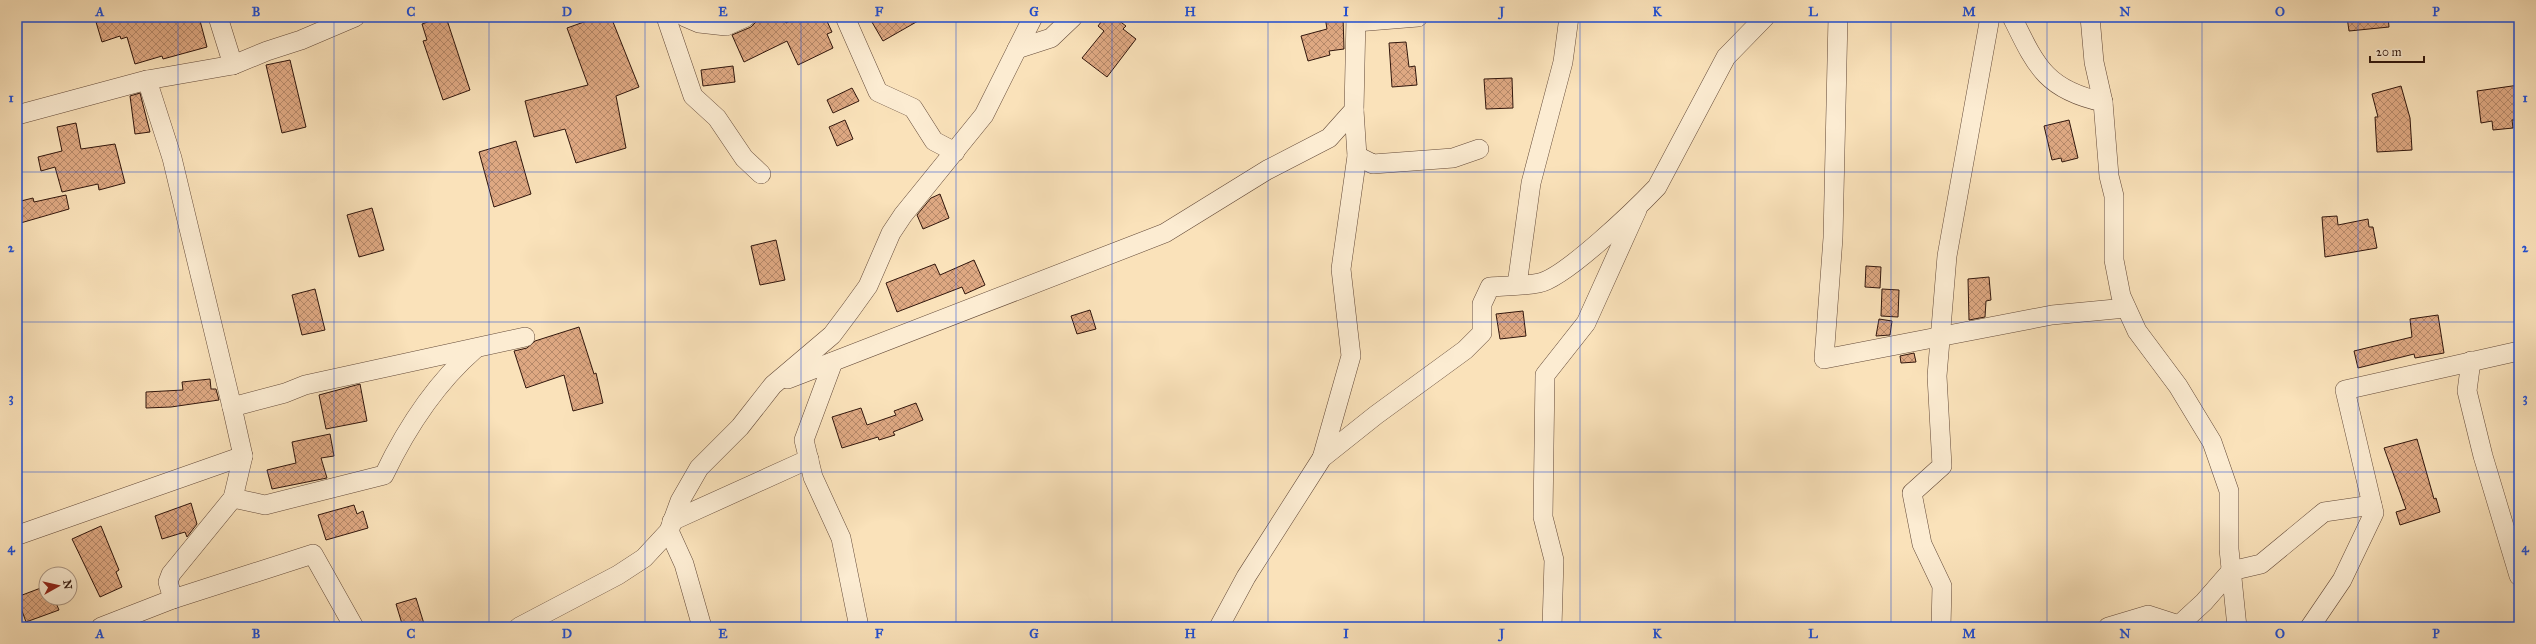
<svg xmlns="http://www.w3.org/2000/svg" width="2536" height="644" viewBox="0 0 2536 644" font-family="'IM FELL Great Primer',serif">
  <defs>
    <pattern id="building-cross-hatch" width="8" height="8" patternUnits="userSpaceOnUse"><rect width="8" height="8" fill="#dea882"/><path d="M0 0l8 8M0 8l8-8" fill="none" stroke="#b58869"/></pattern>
  </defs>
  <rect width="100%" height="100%" fill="#fae2ba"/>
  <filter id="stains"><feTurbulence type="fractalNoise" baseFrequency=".005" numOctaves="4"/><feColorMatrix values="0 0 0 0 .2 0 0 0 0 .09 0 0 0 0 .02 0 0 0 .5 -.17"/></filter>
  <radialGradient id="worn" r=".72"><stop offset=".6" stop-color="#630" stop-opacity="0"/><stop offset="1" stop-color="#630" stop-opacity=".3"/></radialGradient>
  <g fill="url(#building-cross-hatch)" stroke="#31160c">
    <polygon points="114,17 169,17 170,21 183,17 199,17 207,47 163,59 162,56 135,64 127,37 121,39 120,36 102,42 96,22"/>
    <polygon points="442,17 446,17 470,90 443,100 423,41 427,40 422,24"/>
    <polygon points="598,17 611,17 639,87 616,96 626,148 576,163 565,129 534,137 525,101 588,85 567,28"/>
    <polygon points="761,17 783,17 786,23 798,17 825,17 832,32 827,34 833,48 798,65 787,41 744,62 732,35 751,27"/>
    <polygon points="869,17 925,17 883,41"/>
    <polygon points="1105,17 1114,17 1126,26 1123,29 1136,39 1107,77 1082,58 1104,31 1098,26"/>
    <polygon points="1325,17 1343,17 1344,49 1329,51 1330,55 1308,61 1301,36 1327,29"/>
    <polygon points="2347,17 2388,17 2389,27 2349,31"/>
    <polygon points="1406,42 1409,67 1415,66 1417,85 1392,87 1389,43"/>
    <polygon points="290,60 306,127 282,133 266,65"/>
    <polygon points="733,66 735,82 703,86 701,70"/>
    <polygon points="1512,78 1513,108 1486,109 1484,79"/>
    <polygon points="2519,85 2519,120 2512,120 2513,128 2493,130 2492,121 2481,123 2477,91"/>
    <polygon points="2401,86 2410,118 2412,150 2377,152 2375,117 2378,117 2372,94"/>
    <polygon points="852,88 859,101 833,113 827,100"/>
    <polygon points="140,93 150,132 135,134 130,96"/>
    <polygon points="845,120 853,139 837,146 829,127"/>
    <polygon points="2069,120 2078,158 2062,162 2061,158 2052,160 2044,126"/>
    <polygon points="76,123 81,149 115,144 125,183 99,190 98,184 62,192 55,167 41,171 38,157 62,151 57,127"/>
    <polygon points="516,141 531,194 494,207 479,152"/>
    <polygon points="940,194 949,218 923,229 917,215 931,198"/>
    <polygon points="66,195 69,209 17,224 17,202 33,198 34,202"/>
    <polygon points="372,208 384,250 359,257 347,215"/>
    <polygon points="2337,216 2338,225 2368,219 2369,227 2373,227 2377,248 2325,257 2322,217"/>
    <polygon points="776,240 785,280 760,285 751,246"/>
    <polygon points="974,260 985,285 965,294 962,287 897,312 886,283 935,264 940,275"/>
    <polygon points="1866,266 1881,267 1880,288 1865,287"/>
    <polygon points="1989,277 1991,300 1986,301 1985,317 1969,320 1968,279"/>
    <polygon points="315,289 325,330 302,335 292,295"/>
    <polygon points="1882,289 1899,290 1898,317 1881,316"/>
    <polygon points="1090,310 1096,329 1077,334 1071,316"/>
    <polygon points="1523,311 1526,336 1500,339 1496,314"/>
    <polygon points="2438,315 2444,353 2415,358 2414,354 2358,368 2354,351 2412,337 2410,319"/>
    <polygon points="1879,319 1892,321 1890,335 1876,336"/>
    <polygon points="579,327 594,374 596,373 603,403 573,411 564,375 526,388 514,351 527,348 535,341"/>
    <polygon points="1914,353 1916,362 1901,363 1900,356"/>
    <polygon points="210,379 211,389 216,389 219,400 171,407 146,408 146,392 183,390 182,382"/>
    <polygon points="360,384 367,421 326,429 319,395"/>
    <polygon points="916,403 923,420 893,432 895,435 879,440 878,437 842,448 832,417 861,408 867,425 896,415 894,411"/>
    <polygon points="330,434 334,456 321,458 327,478 272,489 267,470 296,463 292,442"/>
    <polygon points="2417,439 2434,499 2436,498 2440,512 2400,525 2396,512 2406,509 2384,448"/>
    <polygon points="191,503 197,524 187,537 185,532 162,539 155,516"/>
    <polygon points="354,505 357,514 363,511 368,528 326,540 318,515"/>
    <polygon points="101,526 119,570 116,572 122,587 100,597 72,539"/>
    <polygon points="46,586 46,598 54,598 59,610 26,622 17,597"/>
    <polygon points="416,598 425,627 403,627 396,604"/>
  </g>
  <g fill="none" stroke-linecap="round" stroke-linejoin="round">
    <defs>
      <g id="street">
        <polyline points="218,17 233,65"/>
        <polyline points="666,17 693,96 717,118 744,158 761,174"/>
        <polyline points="685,17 699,23 726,26 746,17"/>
        <polyline points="845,17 878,92 913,108 934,141 955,152"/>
        <polyline points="1838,17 1833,238 1824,359 2052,315 2126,308"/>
        <path d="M2012,17C2036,66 2046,90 2103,102L2109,176L2114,196V260L2121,296L2137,331L2178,386L2212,442L2229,491V549L2237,627"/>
        <polyline points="2090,17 2094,62 2103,102"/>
        <polyline points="1356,22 1418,17"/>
        <polyline points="1017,49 1051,38 1073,17"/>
        <polyline points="147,80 172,158 232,407 285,393 305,385 525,337"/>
        <polyline points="17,115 147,80 233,65 267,51 301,40 355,17"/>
        <polyline points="1357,156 1373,164 1453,158 1479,149"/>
        <polyline points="1517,285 1531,183 1563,62 1569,17"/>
        <polyline points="2471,361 2467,391 2483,456 2519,576"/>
        <polyline points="833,362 804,440 813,477 841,538 859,627"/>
        <polyline points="788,379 1165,233 1267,170 1329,138 1354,110 1356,17"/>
        <polyline points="1322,458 1351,356 1341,269 1357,156 1354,110"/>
        <path d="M233,498L265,505L384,475C406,429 436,383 475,349"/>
        <polyline points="672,521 809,459"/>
        <polyline points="669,531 684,564 702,627"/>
        <polyline points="21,534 243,456 232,407"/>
        <polyline points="173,599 313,554 354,627"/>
        <polyline points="101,627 173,599 168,582 171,574 233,498 243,456"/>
        <polyline points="519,627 618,575 644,558 669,531 680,501 699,468 740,427 773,385 832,335 850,311 868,286 891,233 903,215 984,115 1033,17"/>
        <path d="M1219,627L1246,577L1322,458L1376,415L1465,350L1482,333V304L1490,287C1506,286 1523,286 1539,283C1565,278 1637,208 1657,187L1726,57L1765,17"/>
        <polyline points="1552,627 1554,560 1543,517 1545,375 1586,323 1637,210"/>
        <polyline points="1941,627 1942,586 1922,544 1912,493 1942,466 1937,376 1947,256 1990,17"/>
        <polyline points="2108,627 2148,615 2179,625 2204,602 2231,571 2261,564 2324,512 2372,505"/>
        <polyline points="2310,627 2342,580 2374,513 2345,390 2519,351"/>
      </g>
    </defs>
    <use href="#street" stroke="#634938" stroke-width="20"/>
    <use href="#street" stroke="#fcecd2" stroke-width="19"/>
  </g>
  <path fill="none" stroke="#1d4ed8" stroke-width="1" stroke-opacity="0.55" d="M178,17V627M334,17V627M489,17V627M645,17V627M801,17V627M956,17V627M1112,17V627M1268,17V627M1424,17V627M1580,17V627M1735,17V627M1891,17V627M2047,17V627M2202,17V627M2358,17V627M17,172H2519M17,322H2519M17,472H2519"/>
  <rect width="2536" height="644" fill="none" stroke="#fae2ba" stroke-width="44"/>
  <g transform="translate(58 586) rotate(82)"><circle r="19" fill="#fcecd2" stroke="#ab9683"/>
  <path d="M0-3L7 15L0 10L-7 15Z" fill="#8f2418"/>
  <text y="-6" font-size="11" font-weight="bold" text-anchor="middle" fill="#31160c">N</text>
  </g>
  <path d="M2370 56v6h54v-6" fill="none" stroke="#31160c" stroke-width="2"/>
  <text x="2376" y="56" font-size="12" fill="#31160c" stroke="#fcecd2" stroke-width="3" paint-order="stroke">20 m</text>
  <rect x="22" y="22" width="2492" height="600" fill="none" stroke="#1d4ed8" stroke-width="1.5"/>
  <g font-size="13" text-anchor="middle" font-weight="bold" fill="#1d4ed8">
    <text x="100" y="16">A</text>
    <text x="256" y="16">B</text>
    <text x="411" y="16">C</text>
    <text x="567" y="16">D</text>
    <text x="723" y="16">E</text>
    <text x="879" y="16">F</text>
    <text x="1034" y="16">G</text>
    <text x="1190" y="16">H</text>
    <text x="1346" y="16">I</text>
    <text x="1502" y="16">J</text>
    <text x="1657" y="16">K</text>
    <text x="1813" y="16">L</text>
    <text x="1969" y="16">M</text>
    <text x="2125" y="16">N</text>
    <text x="2280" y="16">O</text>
    <text x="2436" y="16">P</text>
    <text x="11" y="102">1</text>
    <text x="2525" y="102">1</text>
    <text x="11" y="252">2</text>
    <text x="2525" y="252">2</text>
    <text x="11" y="402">3</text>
    <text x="2525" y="402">3</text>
    <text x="11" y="552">4</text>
    <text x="2525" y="552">4</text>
    <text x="100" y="638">A</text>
    <text x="256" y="638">B</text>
    <text x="411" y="638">C</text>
    <text x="567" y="638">D</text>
    <text x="723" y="638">E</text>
    <text x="879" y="638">F</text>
    <text x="1034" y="638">G</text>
    <text x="1190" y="638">H</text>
    <text x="1346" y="638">I</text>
    <text x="1502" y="638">J</text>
    <text x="1657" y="638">K</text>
    <text x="1813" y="638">L</text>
    <text x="1969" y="638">M</text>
    <text x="2125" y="638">N</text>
    <text x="2280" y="638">O</text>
    <text x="2436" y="638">P</text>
  </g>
  <rect width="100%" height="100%" filter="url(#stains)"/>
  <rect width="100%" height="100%" fill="url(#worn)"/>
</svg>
